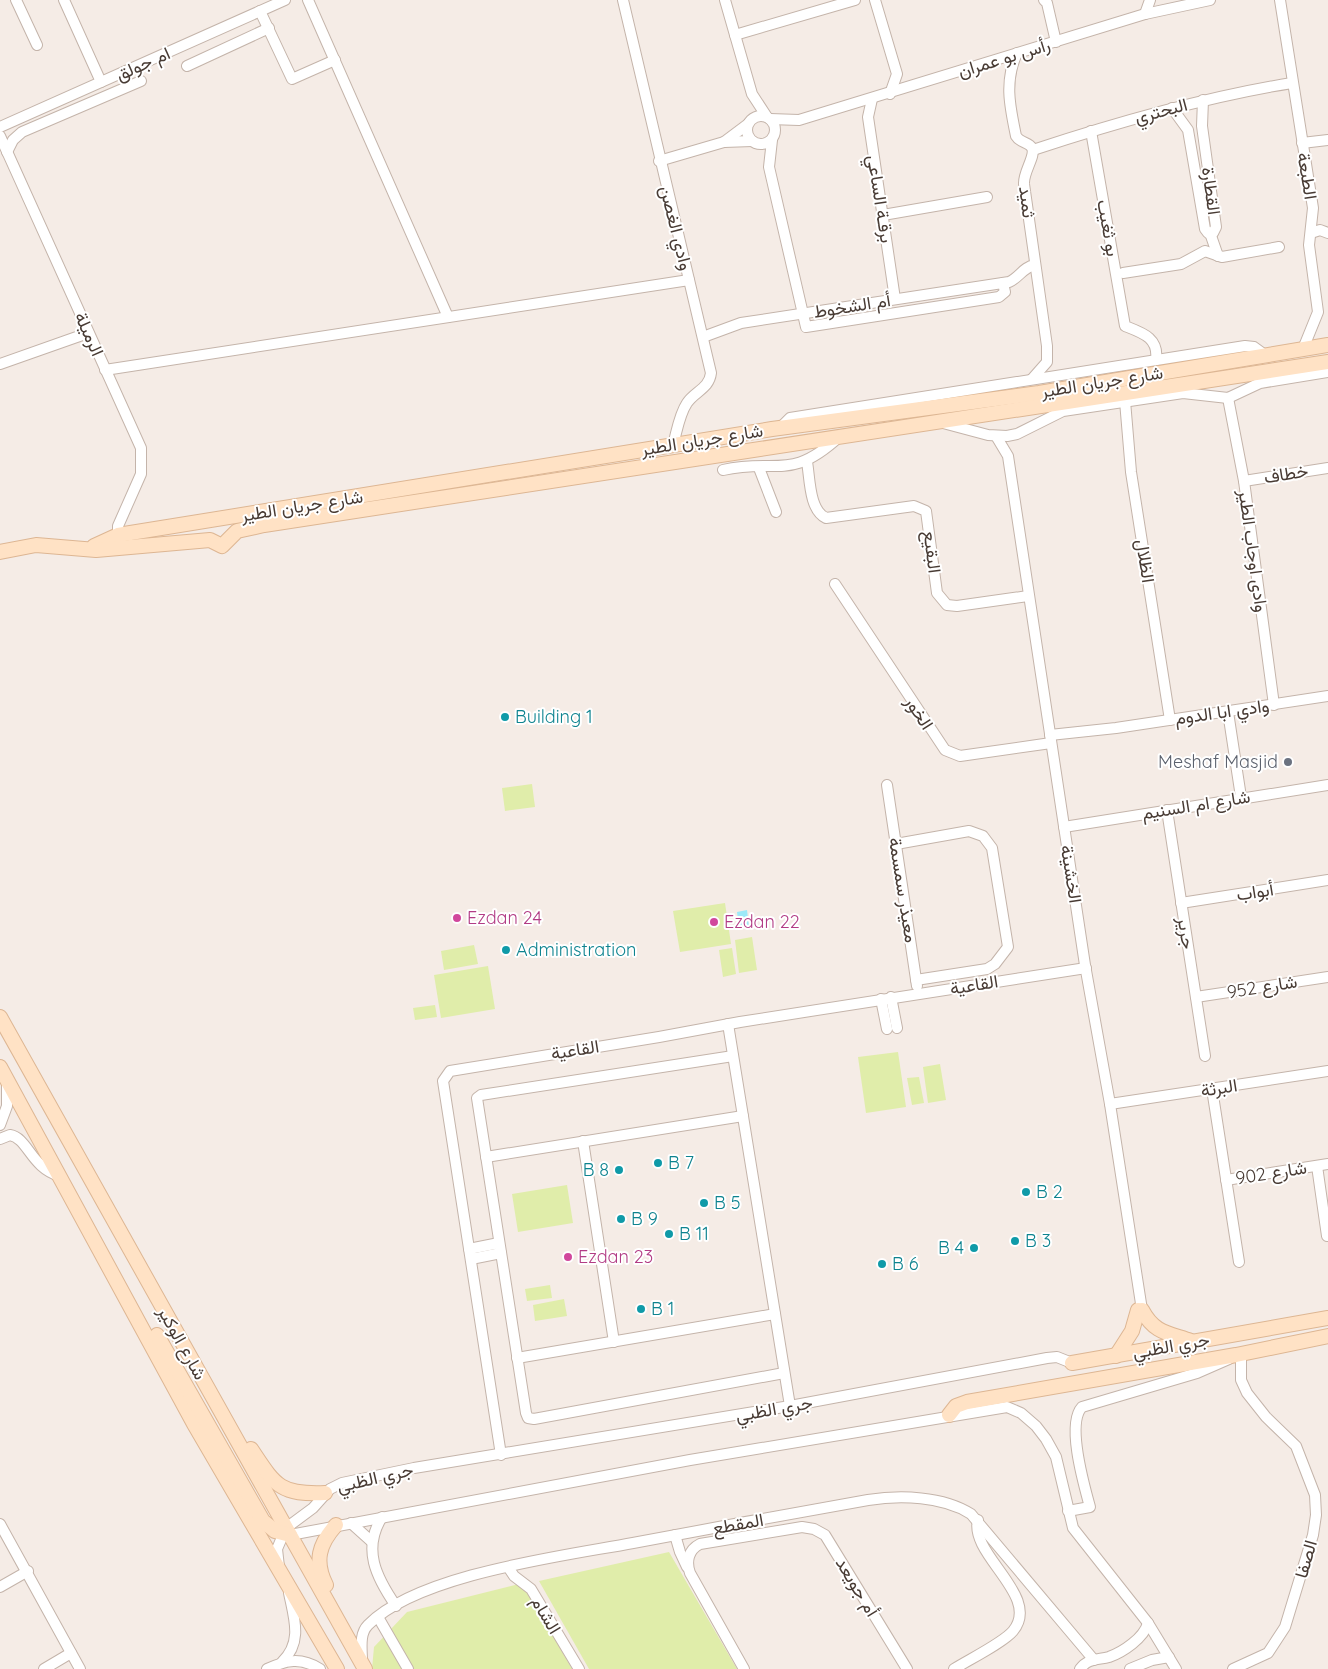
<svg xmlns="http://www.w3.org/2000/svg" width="1328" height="1669" viewBox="0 0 1328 1669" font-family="Quicksand,Vazirmatn,sans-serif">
  <rect width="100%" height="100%" fill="#f5ece6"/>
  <g fill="#e0edaa">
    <polygon points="532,784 535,807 505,811 502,788"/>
    <polygon points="725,903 731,944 680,952 673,911"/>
    <polygon points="752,937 757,970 739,973 735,940"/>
    <polygon points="474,945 478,964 444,970 441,951"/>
    <polygon points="732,948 736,974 723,977 719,950"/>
    <polygon points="488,966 495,1009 441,1018 434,975"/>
    <polygon points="435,1005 437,1017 415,1020 413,1008"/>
    <polygon points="898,1052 906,1107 866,1113 858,1057"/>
    <polygon points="940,1064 946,1100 928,1103 923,1067"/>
    <polygon points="919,1077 924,1103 912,1105 907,1078"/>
    <polygon points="567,1185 573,1223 518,1232 512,1194"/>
    <polygon points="550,1285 552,1298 527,1301 525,1289"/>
    <polygon points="564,1299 567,1316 535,1321 533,1305"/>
    <polygon points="669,1552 737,1669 589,1669 539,1581"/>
    <polygon points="523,1583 572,1669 372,1669 374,1647 407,1612"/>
  </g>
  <polygon fill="#9ce9f8" points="747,910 749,927 739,928 737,912"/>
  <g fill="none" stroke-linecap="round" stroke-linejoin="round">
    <defs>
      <g id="street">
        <polyline points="16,0 37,45"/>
        <polyline points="64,0 101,82"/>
        <polyline points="308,0 448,317"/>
        <path d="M623,0L711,373C709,389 695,391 687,403C679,415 677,431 673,445"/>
        <polyline points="725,0 752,94 767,117"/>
        <polyline points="875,0 897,74 890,94"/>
        <polyline points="1044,0 1047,3 1056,42"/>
        <polyline points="1280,0 1313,208 1309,245 1318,312 1303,349"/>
        <polyline points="260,11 292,79 335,60"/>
        <polyline points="1145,14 1150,0"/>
        <polyline points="735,35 855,0"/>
        <path d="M1017,53C1004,82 1010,107 1016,136C1020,143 1029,142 1032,148C1036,156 1023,172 1024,184L1047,346V362L1032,379"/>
        <polyline points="187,66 269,28"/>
        <polyline points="872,99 868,117 895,299"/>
        <polyline points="1172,108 1188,130 1205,229 1208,233 1213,233 1216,227 1202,126 1203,100"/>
        <circle cx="761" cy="130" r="14"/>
        <polyline points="770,119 799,120 1145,14 1210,0"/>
        <polyline points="0,127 285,0"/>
        <path d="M1091,131L1125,326C1143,333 1159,338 1156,360"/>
        <polyline points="0,136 141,448 141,474 118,526 118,535"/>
        <polyline points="772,140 769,167 806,327 999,297 1005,292 1003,283"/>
        <polyline points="724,142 748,124"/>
        <polyline points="1302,143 1328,140"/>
        <path d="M1033,150C1118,122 1204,97 1292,83"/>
        <polyline points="7,152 13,140 22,132 141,81"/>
        <polyline points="659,161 724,142 752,141"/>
        <polyline points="883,215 987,197"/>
        <polyline points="1210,233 1218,256"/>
        <polyline points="1311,233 1320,230 1328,233"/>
        <polyline points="1123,273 1181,264 1205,251 1222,257 1279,247"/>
        <path d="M703,337L741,323L1009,282C1020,277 1023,267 1035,265"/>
        <polyline points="0,364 88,333"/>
        <polyline points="105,370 689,280"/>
        <polyline points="1228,398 1244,481 1274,705"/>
        <polyline points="1125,401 1131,472 1170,720"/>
        <polyline points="943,423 988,435 1007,436 1017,434 1063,411 1183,393 1228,398 1260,383 1328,372"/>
        <polyline points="780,428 790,418 1245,346 1254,347 1265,355"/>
        <polyline points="996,436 1008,456 1085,965 1110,1104 1142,1310"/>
        <path d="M807,462C810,478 809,510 826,518L914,506L926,511L937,593L947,605L957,606L1028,596"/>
        <polyline points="759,468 776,512"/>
        <path d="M723,470C778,458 790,482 840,436"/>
        <polyline points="1244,481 1328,468"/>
        <polyline points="835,584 945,750 960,756 1051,743"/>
        <polyline points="1228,712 1241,797"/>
        <polyline points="1050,735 1116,728 1328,696"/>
        <polyline points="887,785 917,986"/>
        <polyline points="1167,810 1205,1056"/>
        <polyline points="1064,827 1328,785"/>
        <polyline points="896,844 969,831 983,836 992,848 1008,947 995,964 987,969 916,980"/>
        <polyline points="1181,903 1328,880"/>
        <polyline points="891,997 897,1028"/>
        <polyline points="1196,997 1328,977"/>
        <polyline points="881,999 887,1029"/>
        <polyline points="728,1024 790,1406"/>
        <polyline points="733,1056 481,1095 477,1098 526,1413 528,1418 534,1419 784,1373"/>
        <polyline points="1212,1089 1239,1262"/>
        <polyline points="1110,1104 1328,1071"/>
        <polyline points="0,1125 7,1106 7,1081"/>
        <path d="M0,1139L10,1135C28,1138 31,1168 60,1176"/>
        <polyline points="583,1141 614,1342"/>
        <polyline points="486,1157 743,1116"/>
        <polyline points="1317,1166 1327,1236"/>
        <polyline points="1226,1180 1328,1164"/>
        <polyline points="469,1249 499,1243"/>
        <polyline points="471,1259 501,1253"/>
        <polyline points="517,1358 775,1314"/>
        <polyline points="501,1455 443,1081 450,1071 659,1037 740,1022 1086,968"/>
        <path d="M1068,1511L1090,1507C1084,1485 1066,1424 1082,1407L1197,1373L1229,1359"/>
        <path d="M382,1517C362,1549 376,1577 396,1606"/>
        <polyline points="351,1523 371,1541"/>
        <polyline points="0,1524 80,1669"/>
        <polyline points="290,1535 690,1460 1007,1407 1021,1413 1036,1426 1046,1439 1056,1457 1073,1528 1148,1623 1176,1669"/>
        <polyline points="675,1535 680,1552 687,1567"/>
        <polyline points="279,1567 277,1549 286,1528 313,1508 330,1489 342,1483 414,1468 790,1406 1047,1358 1057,1357 1072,1363"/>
        <polyline points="508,1567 514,1576 531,1589 579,1669"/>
        <polyline points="0,1587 28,1571"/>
        <polyline points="378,1617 408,1669"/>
        <path d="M362,1661C362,1649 359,1634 368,1625C418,1574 564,1556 633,1543C711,1528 790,1514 868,1500C900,1495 943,1496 971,1514L1094,1660"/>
        <path d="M282,1662C303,1642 294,1618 289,1593"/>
        <polyline points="44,1669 71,1653"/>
        <path d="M267,1669C286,1660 301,1657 320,1669"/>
        <path d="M744,1669L690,1573C686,1562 688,1550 700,1544L802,1527L814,1529L825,1535L907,1669"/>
        <path d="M954,1669C968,1660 1003,1643 1013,1631C1042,1596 969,1555 978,1520"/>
        <path d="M1080,1669C1088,1658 1098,1660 1109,1657C1123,1652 1144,1638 1148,1623"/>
        <polyline points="1130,1669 1152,1660 1169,1657"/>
        <polyline points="1233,1669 1268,1653 1285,1627 1313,1535 1316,1515 1315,1495 1296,1446 1266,1417 1247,1393 1241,1380 1241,1354"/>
      </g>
      <g id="secondary">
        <polyline points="94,546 118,535 772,429 1039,393 1328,345"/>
        <polyline points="0,552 36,545 96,550 210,540 222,546 237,531 264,525 1328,362"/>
        <polyline points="0,1017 365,1669"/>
        <polyline points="0,1067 194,1424 337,1669"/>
        <path d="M1142,1310C1154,1333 1168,1333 1191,1341"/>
        <polyline points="157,1335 263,1521 275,1531 290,1535"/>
        <polyline points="1116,1356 1132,1331 1138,1310"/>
        <polyline points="1072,1363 1328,1318"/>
        <polyline points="949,1415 956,1406 967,1402 1236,1355 1328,1336"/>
        <path d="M251,1449C275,1485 279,1495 325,1493"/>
        <path d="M326,1585C314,1561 319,1544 336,1525"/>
      </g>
    </defs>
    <use href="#street" stroke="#c4b4aa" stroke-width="12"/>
    <use href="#secondary" stroke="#ddb693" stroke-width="16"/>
    <use href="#street" stroke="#fff" stroke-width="10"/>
    <use href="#secondary" stroke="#ffe2c5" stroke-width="14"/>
  </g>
  <g fill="#0f9aa8" stroke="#fff" stroke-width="2">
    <circle cx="505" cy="717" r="5"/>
    <circle cx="506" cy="950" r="5"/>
    <circle cx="658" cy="1163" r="5"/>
    <circle cx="619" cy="1170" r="5"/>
    <circle cx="1026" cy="1192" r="5"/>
    <circle cx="704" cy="1203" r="5"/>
    <circle cx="621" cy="1219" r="5"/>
    <circle cx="669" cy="1234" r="5"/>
    <circle cx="1015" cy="1241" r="5"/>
    <circle cx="974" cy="1248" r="5"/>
    <circle cx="882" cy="1264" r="5"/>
    <circle cx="641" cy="1309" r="5"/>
  </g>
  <circle fill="#6b7280" stroke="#fff" stroke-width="2" cx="1288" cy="762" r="5"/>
  <g fill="#d1479c" stroke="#fff" stroke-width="2">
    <circle cx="457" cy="918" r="5"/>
    <circle cx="714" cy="922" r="5"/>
    <circle cx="568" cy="1257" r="5"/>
  </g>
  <g text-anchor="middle" stroke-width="4" stroke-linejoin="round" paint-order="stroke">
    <g font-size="18" fill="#483b34" stroke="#fff">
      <text transform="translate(1004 58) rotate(-17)" y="6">رأس بو عمران</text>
      <text transform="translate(143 64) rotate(-24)" y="6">ام جولق</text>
      <text transform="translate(1161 111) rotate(-15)" y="6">البحتري</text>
      <text transform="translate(1307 176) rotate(81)" y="6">الطبعة</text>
      <text transform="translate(1211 191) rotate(82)" y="6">القطارة</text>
      <text transform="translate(880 199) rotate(81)" y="6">برقـة الساعي</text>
      <text transform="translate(1027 202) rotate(83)" y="6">ثميد</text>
      <text transform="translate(676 228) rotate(76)" y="6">وادي الغصن</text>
      <text transform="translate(1108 228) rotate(80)" y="6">بو ثغيب</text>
      <text transform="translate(852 306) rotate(-9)" y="6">أم الشخوط</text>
      <text transform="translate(89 334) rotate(66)" y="6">الرميلة</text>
      <text transform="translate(1102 382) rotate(-9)" y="6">شارع جريان الطير</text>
      <text transform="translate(702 440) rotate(-9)" y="6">شارع جريان الطير</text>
      <text transform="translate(1286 474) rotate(-9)" y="6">خطاف</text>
      <text transform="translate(302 506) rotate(-9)" y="6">شارع جريان الطير</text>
      <text transform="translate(1253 551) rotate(82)" y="6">وادى اوجاب الطير</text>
      <text transform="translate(932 552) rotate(83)" y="6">البقيع</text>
      <text transform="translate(1145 561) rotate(81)" y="6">الظلال</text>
      <text transform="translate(1222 712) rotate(-8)" y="6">وادي ابا الدوم</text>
      <text transform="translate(919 713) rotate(57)" y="6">الخور</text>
      <text transform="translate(1196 805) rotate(-9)" y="6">شارع ام السنيم</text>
      <text transform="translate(1071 874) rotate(81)" y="6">الخشينة</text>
      <text transform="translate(903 890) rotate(81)" y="6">معيذر سمسمة</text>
      <text transform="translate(1255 892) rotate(-9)" y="6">أبواب</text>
      <text transform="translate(1186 933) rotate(81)" y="6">جرير</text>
      <text transform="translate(974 985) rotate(-9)" y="6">القاعية</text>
      <text transform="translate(1262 987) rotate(-9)" y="6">شارع 952</text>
      <text transform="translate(575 1050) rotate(-9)" y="6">القاعية</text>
      <text transform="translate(1219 1088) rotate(-9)" y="6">البرثة</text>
      <text transform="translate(1271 1173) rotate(-9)" y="6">شارع 902</text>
      <text transform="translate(182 1343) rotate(61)" y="6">شارع الوكير</text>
      <text transform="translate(1171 1346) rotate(-10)" y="6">جري الظبي</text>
      <text transform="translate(774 1409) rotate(-10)" y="6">جري الظبي</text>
      <text transform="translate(375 1478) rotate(-13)" y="6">جري الظبي</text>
      <text transform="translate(738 1524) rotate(-10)" y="6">المقطع</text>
      <text transform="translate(1306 1559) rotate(-74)" y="6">الصفا</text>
      <text transform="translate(857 1587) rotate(59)" y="6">أم جويعد</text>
      <text transform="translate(546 1615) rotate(59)" y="6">الشام</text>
    </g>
    <g font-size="18" fill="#0d838f" stroke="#fff" text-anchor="start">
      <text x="515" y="723">Building 1</text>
      <text x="516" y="956">Administration</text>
      <text x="668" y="1169">B 7</text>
      <text x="609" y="1176" text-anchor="end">B 8</text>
      <text x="1036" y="1198">B 2</text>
      <text x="714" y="1209">B 5</text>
      <text x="631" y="1225">B 9</text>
      <text x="679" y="1240">B 11</text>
      <text x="1025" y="1247">B 3</text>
      <text x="964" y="1254" text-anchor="end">B 4</text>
      <text x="892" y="1270">B 6</text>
      <text x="651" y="1315">B 1</text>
    </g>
    <g font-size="18" fill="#5b616d" stroke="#fff" text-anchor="end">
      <text x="1278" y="768">Meshaf Masjid</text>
    </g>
    <g font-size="18" fill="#b23c85" stroke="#fff" text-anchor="start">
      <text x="467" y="924">Ezdan 24</text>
      <text x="724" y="928">Ezdan 22</text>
      <text x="578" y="1263">Ezdan 23</text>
    </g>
  </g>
</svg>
